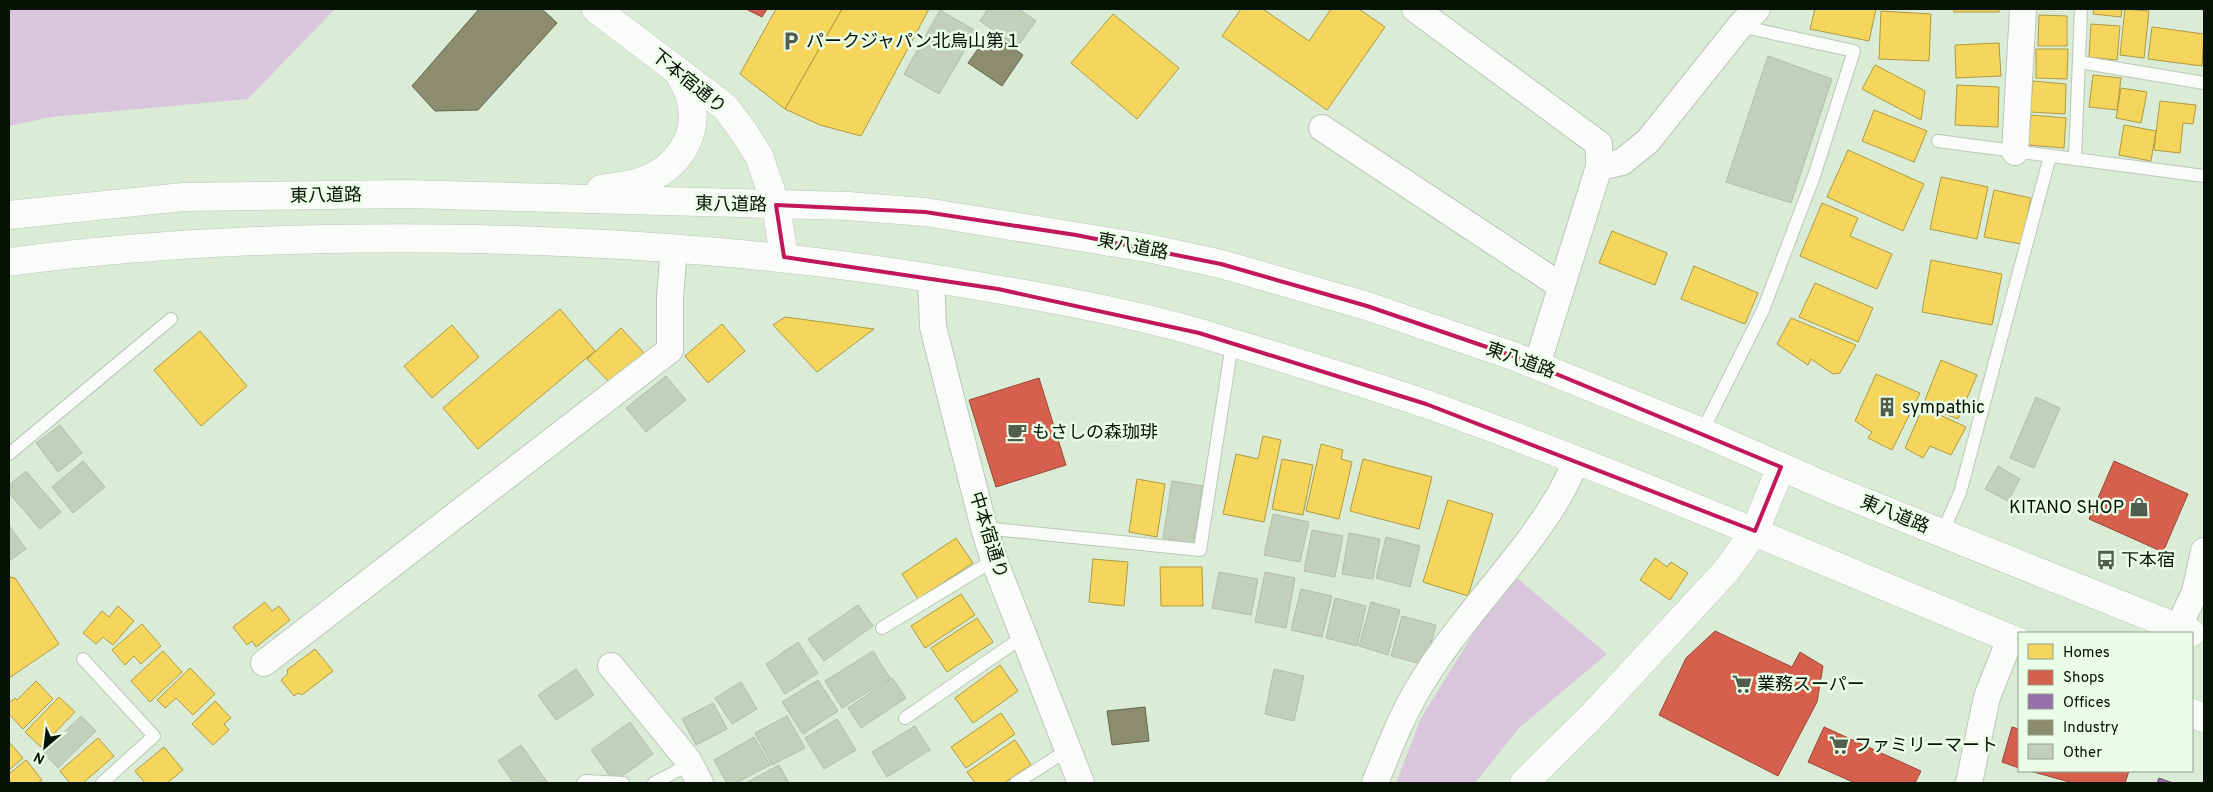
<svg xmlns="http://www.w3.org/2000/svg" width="2213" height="792" viewBox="0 0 2213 792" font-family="Overpass,'Noto Sans JP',sans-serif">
  <rect width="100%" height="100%" fill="#daecd6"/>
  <g fill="#d9c6dd">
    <polygon points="9,9 335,9 248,99 51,117 9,126"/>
    <polygon points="1511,573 1607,654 1519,728 1475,783 1396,783 1421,718"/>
  </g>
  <g fill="#f6d55c" stroke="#ae9a42">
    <polygon points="776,9 842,9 785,109 740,74"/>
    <polygon points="842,9 929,9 861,136 820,125 785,109"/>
    <polygon points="1241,9 1263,9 1309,41 1331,9 1359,9 1385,27 1327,110 1222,36"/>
    <polygon points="1815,9 1876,9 1869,41 1810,29"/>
    <rect x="1954" y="9" width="45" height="3"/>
    <polygon points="2094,9 2122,9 2121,17 2093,14"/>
    <polygon points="2125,9 2149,11 2144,58 2120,55"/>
    <polygon points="1881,11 1931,14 1929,61 1879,59"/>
    <polygon points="1113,14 1179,68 1137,119 1071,63"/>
    <polygon points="2039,15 2067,16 2067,46 2038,46"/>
    <polygon points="2091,24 2120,26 2117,60 2089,57"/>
    <polygon points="2152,27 2204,34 2202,66 2148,59"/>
    <polygon points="1999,43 2001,76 1956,78 1955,45"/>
    <polygon points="2036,49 2068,49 2067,79 2036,78"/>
    <polygon points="1875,65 1925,91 1921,120 1862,89"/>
    <polygon points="2093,75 2121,78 2117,110 2089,107"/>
    <polygon points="2033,81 2066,84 2065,114 2030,112"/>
    <polygon points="1957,85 1999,87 1998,127 1955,125"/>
    <polygon points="2121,88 2147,92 2141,123 2116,118"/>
    <polygon points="2160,101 2196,105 2193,124 2183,123 2180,153 2154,150"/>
    <polygon points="1874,110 1927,131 1914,162 1862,141"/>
    <polygon points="2031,115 2066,118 2064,148 2028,145"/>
    <polygon points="2124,125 2156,131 2151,161 2119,155"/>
    <polygon points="1848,150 1924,184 1903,231 1827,197"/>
    <polygon points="1941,177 1988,187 1977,239 1930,229"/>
    <polygon points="1994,190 2031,198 2021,244 1984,237"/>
    <polygon points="1822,203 1858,218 1850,236 1892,254 1877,289 1800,256"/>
    <polygon points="1612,231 1667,253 1655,285 1599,263"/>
    <polygon points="1931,260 2002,274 1992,325 1922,312"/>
    <polygon points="1694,266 1758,293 1745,324 1681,299"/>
    <polygon points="1815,283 1873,308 1858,342 1799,317"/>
    <polygon points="560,309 595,351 478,449 443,408"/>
    <polygon points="785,317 874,329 817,372 773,325"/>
    <polygon points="1791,318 1856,345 1840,373 1833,374 1811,359 1808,365 1777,344"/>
    <polygon points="722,324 745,351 708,383 685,356"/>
    <polygon points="452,325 479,357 432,398 404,366"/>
    <polygon points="621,328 646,355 612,385 587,359"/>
    <polygon points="200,331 247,386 201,426 154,370"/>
    <polygon points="1941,360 1977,375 1958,419 1923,405"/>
    <polygon points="1876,374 1920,393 1892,450 1868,438 1872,432 1855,421"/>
    <polygon points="1923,407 1966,427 1951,455 1930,446 1923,458 1905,448"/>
    <polygon points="1263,436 1281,440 1264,522 1223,514 1236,454 1258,459"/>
    <polygon points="1321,444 1343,450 1341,459 1352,462 1339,519 1306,511"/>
    <polygon points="1282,459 1313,465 1303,515 1272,509"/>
    <polygon points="1363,459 1432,477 1419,529 1350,511"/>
    <polygon points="1137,479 1165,484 1157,537 1129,532"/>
    <polygon points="1448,500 1493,514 1468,596 1423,582"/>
    <polygon points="956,538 973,563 918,599 902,574"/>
    <polygon points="1655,558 1667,567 1671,562 1688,573 1670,600 1640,580"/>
    <polygon points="1093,559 1128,562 1124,606 1089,602"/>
    <polygon points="1160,567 1202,567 1203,606 1161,606"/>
    <polygon points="9,577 15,578 59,644 9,678"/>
    <polygon points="961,594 975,615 925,648 911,626"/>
    <polygon points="265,602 272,611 279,606 290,620 256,647 252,641 247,645 233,627"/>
    <polygon points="118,606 134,621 113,645 103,637 96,644 83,633 102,611 109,617"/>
    <polygon points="977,618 993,642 947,672 931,648"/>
    <polygon points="142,624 161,646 141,664 134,656 125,665 112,650"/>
    <polygon points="315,649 333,671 302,695 298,693 294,696 281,680 288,674 287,670"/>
    <polygon points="163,651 182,672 150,702 131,681"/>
    <polygon points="1000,665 1018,691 973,723 955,698"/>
    <polygon points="190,668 215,694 193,715 176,698 165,708 157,700"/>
    <polygon points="36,681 53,699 23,729 9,714 9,703 15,698 17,700"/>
    <polygon points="59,697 75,712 41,747 25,732"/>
    <polygon points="215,701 231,718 224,724 229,730 213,745 192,724"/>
    <polygon points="1001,713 1015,734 966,768 951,747"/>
    <polygon points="98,738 114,756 83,783 70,783 60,771"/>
    <polygon points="1015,740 1031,765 1004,783 975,783 967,772"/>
    <polygon points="9,742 23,758 9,770"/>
    <polygon points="164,747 183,770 167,783 145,783 135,771"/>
    <polygon points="26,760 42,780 38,783 9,783 9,774"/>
  </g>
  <g fill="#d6604d" stroke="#984837">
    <polygon points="746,9 767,9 762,17"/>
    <polygon points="1039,378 1066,465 996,487 969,400"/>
    <polygon points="2114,461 2188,494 2163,552 2089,519"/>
    <polygon points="1715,631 1792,667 1800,652 1823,666 1817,702 1778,776 1659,715 1686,658"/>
    <polygon points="1824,727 1921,771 1915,783 1855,783 1808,762"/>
    <polygon points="2012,727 2019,729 2019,768 2002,762"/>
    <polygon points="2030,771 2129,771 2125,783 2073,783"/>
  </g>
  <polygon fill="#9970ab" stroke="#6d5479" points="2159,778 2173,783 2157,783"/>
  <g fill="#8c8c6e" stroke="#64674e">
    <polygon points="479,9 542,9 557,23 478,110 435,111 412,86"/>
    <polygon points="990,32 1023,55 1002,86 968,63"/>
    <polygon points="1145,707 1149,741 1112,745 1107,711"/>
  </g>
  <g fill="#c3cebb" stroke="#b2bcab">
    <polygon points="988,9 1019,9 1036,21 1017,47 980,21"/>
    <polygon points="940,10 976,31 939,94 904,74"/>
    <polygon points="1768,56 1832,79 1791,203 1726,182"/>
    <polygon points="666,376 686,400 646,432 626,408"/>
    <polygon points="2036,397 2060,408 2034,468 2010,458"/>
    <polygon points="60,425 82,453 58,472 36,443"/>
    <polygon points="83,461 105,487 73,513 52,487"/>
    <polygon points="1998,466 2020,479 2008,501 1985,489"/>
    <polygon points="26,471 61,512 40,529 9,493 9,485"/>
    <polygon points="1172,481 1203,486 1193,544 1163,538"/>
    <polygon points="1273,514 1309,522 1300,562 1264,555"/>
    <polygon points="9,525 26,549 9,561"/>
    <polygon points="1312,530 1343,536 1335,577 1304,571"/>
    <polygon points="1349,533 1380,539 1373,579 1342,574"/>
    <polygon points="1386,537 1420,546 1410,587 1376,578"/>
    <polygon points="1219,572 1258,579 1251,615 1212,608"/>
    <polygon points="1265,572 1295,578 1286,628 1255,622"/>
    <polygon points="1301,589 1332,596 1322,637 1291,630"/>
    <polygon points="1335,598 1366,606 1357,646 1326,638"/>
    <polygon points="1371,602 1400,610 1388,655 1359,646"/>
    <polygon points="858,605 873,626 824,661 808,639"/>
    <polygon points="1402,616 1436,625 1425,665 1391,656"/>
    <polygon points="798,642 818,673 785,694 766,664"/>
    <polygon points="873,651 890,678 842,708 825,681"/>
    <polygon points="576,669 594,695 556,720 538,695"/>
    <polygon points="1274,669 1304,676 1294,721 1265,714"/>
    <polygon points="892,678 906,698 861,728 848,708"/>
    <polygon points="818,680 838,711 803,734 782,702"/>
    <polygon points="741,682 757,709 732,724 715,698"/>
    <polygon points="713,703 727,729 696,745 682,719"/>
    <polygon points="81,716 96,731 58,768 43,752"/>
    <polygon points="787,716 805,748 772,765 755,733"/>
    <polygon points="837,719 856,750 824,769 805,738"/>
    <polygon points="630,722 653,754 614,782 591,750"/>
    <polygon points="915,726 930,750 887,777 872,752"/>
    <polygon points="754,737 770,765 736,783 727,783 714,760"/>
    <polygon points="521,745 548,783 514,783 498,761"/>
    <polygon points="779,765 789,783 746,783"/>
  </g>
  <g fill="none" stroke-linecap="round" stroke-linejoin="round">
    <defs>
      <g id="lane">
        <polyline points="2079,62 2204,83"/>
        <polyline points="1938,141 2204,176"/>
        <polyline points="2075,159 2081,9"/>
        <polyline points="1702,432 1763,310 1814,176 1854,51 1740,26"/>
        <polyline points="9,454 171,319"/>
        <polyline points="984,528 1200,550 1232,344"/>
        <polyline points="1942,533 1960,493 2050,156"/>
        <polyline points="882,628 994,560"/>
        <polyline points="83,659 154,736 102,783"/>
        <polyline points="905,718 1024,636"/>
        <polyline points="583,783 585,781 623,783"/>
        <polyline points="654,783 690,764"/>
        <polyline points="1016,783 1069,749"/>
      </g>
      <g id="street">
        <polyline points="1415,9 1599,144 1599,167"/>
        <polyline points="1322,128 1561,286"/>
        <polyline points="2015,152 2023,9"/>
        <polyline points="931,278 933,327 984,528 994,560 1081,783"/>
        <polyline points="1537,365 1599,167 1622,162 1648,141 1740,26 1757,9"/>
        <polyline points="2178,628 2195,592 2204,551"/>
        <polyline points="264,663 670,350 670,297 674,248"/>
        <polyline points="611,666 688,760 700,783"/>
        <path d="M1375,783C1388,751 1401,717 1419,687C1458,621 1514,568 1554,504C1563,490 1570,475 1577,460"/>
        <polyline points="1969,783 1987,697 2010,639"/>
      </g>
      <g id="secondary">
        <polyline points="596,9 725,107 744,132 759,156 776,205 784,257"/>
        <polyline points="1524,783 1591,717 1726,571 1755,531 1781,467"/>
      </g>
      <g id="primary">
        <path d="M601,189C612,187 625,186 636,183C677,171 704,134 688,91C685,84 681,77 677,70"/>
        <polyline points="9,215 183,197 328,195 405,194 848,206 925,212 1148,248 1221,264 1367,306 1513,356 1702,432 1832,489 2191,633"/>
        <path d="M9,262C164,241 320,236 477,239C638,243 797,255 955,282C1037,296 1120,310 1200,333C1276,356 1353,379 1429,405C1629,476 1823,562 2019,642"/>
        <polyline points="2192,713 2204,718"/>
      </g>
    </defs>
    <use href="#lane" stroke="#bac8b7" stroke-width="14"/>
    <use href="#street" stroke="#bac8b7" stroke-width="28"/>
    <use href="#secondary" stroke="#bac8b7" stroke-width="29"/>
    <use href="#primary" stroke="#bac8b7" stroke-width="29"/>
    <use href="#lane" stroke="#f9fcf9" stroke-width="12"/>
    <use href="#street" stroke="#f9fcf9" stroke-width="26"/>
    <use href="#secondary" stroke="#f9fcf9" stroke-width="28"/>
    <use href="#primary" stroke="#f9fcf9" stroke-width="28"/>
  </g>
  <path fill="none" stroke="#c2185b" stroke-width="4" stroke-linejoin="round" d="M776,205L925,212L1076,235L1221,264L1367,306L1513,356L1781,467L1755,531L1426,404L1199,333L998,289L784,257Z"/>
  <defs>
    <symbol id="parking-bare" viewBox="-9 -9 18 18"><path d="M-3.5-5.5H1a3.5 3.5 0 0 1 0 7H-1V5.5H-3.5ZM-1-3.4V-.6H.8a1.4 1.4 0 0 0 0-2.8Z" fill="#515e4e" stroke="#eafde6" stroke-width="2.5" paint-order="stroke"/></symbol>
    <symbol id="building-bare" viewBox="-9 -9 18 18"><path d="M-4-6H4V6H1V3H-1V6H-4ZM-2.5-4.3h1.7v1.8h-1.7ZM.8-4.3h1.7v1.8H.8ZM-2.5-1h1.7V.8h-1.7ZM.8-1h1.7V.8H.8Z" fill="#515e4e" stroke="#eafde6" stroke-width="2.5" paint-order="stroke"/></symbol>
    <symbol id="cafe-bare" viewBox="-9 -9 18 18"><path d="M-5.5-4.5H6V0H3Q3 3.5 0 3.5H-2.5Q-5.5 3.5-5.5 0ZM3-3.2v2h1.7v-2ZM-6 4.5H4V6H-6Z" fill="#515e4e" stroke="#eafde6" stroke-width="2.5" paint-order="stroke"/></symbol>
    <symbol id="shop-bare" viewBox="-9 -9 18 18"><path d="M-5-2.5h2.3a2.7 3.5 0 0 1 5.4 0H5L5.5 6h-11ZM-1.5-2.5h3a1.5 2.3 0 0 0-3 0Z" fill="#515e4e" stroke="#eafde6" stroke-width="2.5" paint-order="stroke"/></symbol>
    <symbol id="bus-bare" viewBox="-9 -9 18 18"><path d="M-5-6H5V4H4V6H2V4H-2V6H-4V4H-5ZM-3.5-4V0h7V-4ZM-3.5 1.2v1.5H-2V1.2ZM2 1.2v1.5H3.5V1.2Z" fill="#515e4e" stroke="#eafde6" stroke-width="2.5" paint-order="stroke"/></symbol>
    <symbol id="supermarket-bare" viewBox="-9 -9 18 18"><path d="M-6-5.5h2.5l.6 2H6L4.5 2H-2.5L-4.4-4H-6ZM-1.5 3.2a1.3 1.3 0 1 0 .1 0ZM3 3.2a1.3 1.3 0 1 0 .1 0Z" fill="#515e4e" stroke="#eafde6" stroke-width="2.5" paint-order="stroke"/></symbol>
  </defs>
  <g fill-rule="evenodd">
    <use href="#parking-bare" x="777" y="27" width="28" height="28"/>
    <use href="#building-bare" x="1873" y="393" width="28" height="28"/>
    <use href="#cafe-bare" x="1003" y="418" width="28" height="28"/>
    <use href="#shop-bare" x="2125" y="493" width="28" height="28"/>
    <use href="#bus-bare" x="2092" y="546" width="28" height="28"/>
    <use href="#supermarket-bare" x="1728" y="670" width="28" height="28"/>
    <use href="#supermarket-bare" x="1825" y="731" width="28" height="28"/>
  </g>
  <g text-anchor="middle" stroke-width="5" stroke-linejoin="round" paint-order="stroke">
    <g font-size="18" fill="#071105" stroke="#eafde6" text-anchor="start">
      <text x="806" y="47">パークジャパン北烏山第１</text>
      <text x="1902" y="413">sympathic</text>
      <text x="1032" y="438">もさしの森珈琲</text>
      <text x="2124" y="513" text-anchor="end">KITANO SHOP</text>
      <text x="2121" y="566">下本宿</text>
      <text x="1757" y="690">業務スーパー</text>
      <text x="1854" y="751">ファミリーマート</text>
    </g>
    <g font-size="18" fill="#071105" stroke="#eafde6">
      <text transform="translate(689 81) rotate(39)" y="6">下本宿通り</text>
      <text transform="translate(326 195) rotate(-1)" y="6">東八道路</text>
      <text transform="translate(731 204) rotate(1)" y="6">東八道路</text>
      <text transform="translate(1133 246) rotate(11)" y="6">東八道路</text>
      <text transform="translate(1521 360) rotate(20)" y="6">東八道路</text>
      <text transform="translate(1895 514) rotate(22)" y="6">東八道路</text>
      <text transform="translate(989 535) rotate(73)" y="6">中本宿通り</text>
    </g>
  </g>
  <rect width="2213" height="792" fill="none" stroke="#071105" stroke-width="20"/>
  <rect x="2018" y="632" width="175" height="140" fill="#eafde6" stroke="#8f9f8c"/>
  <rect x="2028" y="644" width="25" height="15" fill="#f6d55c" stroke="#8f9f8c"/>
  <text x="2063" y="657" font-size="15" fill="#071105">Homes</text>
  <rect x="2028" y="670" width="25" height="15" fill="#d6604d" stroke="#8f9f8c"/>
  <text x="2063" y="682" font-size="15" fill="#071105">Shops</text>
  <rect x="2028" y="694" width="25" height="15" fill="#9970ab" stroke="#8f9f8c"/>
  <text x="2063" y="707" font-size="15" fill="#071105">Offices</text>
  <rect x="2028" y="720" width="25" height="15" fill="#8c8c6e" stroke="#8f9f8c"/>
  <text x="2063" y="732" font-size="15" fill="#071105">Industry</text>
  <rect x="2028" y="744" width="25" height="15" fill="#c3cebb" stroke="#8f9f8c"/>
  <text x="2063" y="757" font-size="15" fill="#071105">Other</text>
  <g transform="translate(45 747) rotate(208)" stroke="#eafde6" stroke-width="4" paint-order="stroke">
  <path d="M0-4L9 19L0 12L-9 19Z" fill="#071105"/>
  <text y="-8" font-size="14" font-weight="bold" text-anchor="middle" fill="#071105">N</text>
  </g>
</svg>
